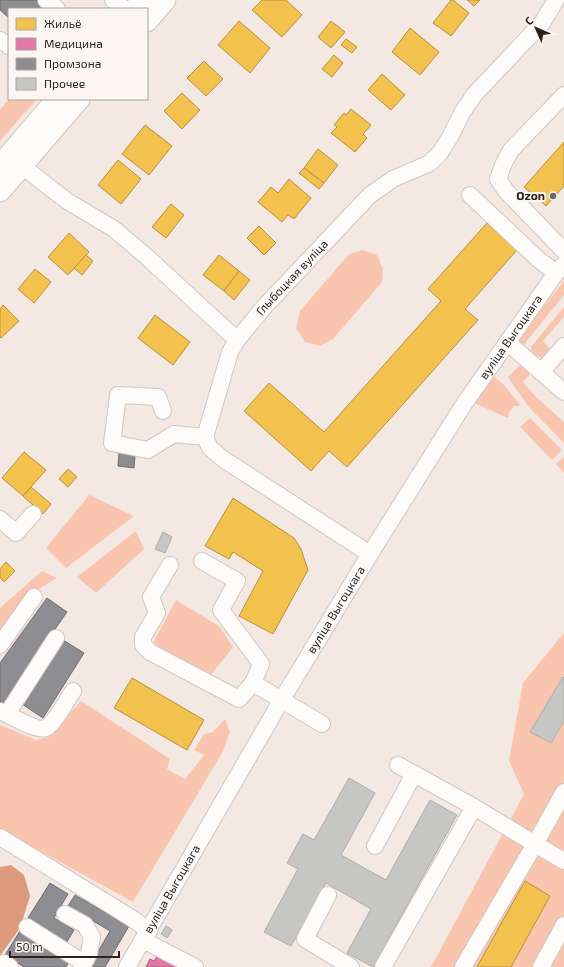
<svg xmlns="http://www.w3.org/2000/svg" width="564" height="967" viewBox="0 0 564 967" font-family="'Exo 2',sans-serif">
  <rect width="100%" height="100%" fill="#f4e8e2"/>
  <g fill="#fac5ae">
    <polygon points="9,99 37,99 0,141 0,110"/>
    <polygon points="363,250 377,255 383,269 382,282 333,339 320,346 305,342 296,328 300,311 349,254"/>
    <polygon points="564,281 564,295 522,347 517,340"/>
    <polygon points="564,307 564,317 543,341 550,349 543,359 531,353 531,347"/>
    <polygon points="520,365 530,374 523,382 535,396 564,422 564,443 528,406 508,377"/>
    <polygon points="491,374 505,386 521,406 514,406 509,412 508,418 472,402"/>
    <polygon points="530,418 562,450 552,460 520,427"/>
    <polygon points="564,457 564,473 556,464"/>
    <polygon points="89,495 134,516 66,568 46,548"/>
    <polygon points="136,531 144,549 96,593 77,577"/>
    <polygon points="42,571 57,578 30,594 0,634 0,608"/>
    <polygon points="176,600 219,626 233,647 210,676 153,643"/>
    <polygon points="564,633 564,967 431,967 524,794 509,761 523,683"/>
    <polygon points="81,701 170,759 167,769 185,779 204,755 194,750 204,734 213,732 225,719 230,732 222,753 133,902 0,829 0,725 36,740 49,737"/>
  </g>
  <polygon fill="#de9a7c" points="11,865 24,875 30,896 20,928 0,956 0,867"/>
  <g fill="#f2c14e" stroke="#b7913f">
    <polygon points="262,0 286,0 302,15 282,37 252,10"/>
    <polygon points="451,0 453,0 469,13 451,36 433,23"/>
    <polygon points="467,0 480,0 474,6"/>
    <polygon points="239,21 270,48 250,73 218,45"/>
    <polygon points="331,21 345,32 331,48 318,37"/>
    <polygon points="410,28 439,52 420,75 392,52"/>
    <polygon points="346,39 357,47 352,53 341,45"/>
    <polygon points="334,55 343,63 332,77 322,69"/>
    <polygon points="204,61 223,79 206,96 187,78"/>
    <polygon points="382,74 405,95 391,110 368,90"/>
    <polygon points="182,93 200,110 182,129 164,111"/>
    <polygon points="351,109 371,125 363,134 367,138 355,152 331,133 337,127 334,125 344,113 346,115"/>
    <polygon points="145,125 172,146 149,175 122,154"/>
    <polygon points="564,142 564,186 546,206 524,187"/>
    <polygon points="318,149 338,165 324,183 304,168"/>
    <polygon points="118,160 141,179 121,204 98,185"/>
    <polygon points="304,168 324,183 319,189 299,173"/>
    <polygon points="289,179 311,198 294,219 288,215 282,222 258,202 271,187 278,193"/>
    <polygon points="171,204 184,215 166,238 152,227"/>
    <polygon points="487,223 517,250 465,309 478,320 347,467 329,451 311,471 244,411 269,383 324,432 441,301 428,289"/>
    <polygon points="259,226 276,243 264,255 247,238"/>
    <polygon points="69,233 89,252 68,275 48,257"/>
    <polygon points="86,255 93,261 82,275 74,268"/>
    <polygon points="219,255 239,271 224,291 203,275"/>
    <polygon points="35,269 51,282 34,303 18,289"/>
    <polygon points="239,271 250,280 234,300 224,291"/>
    <polygon points="3,305 19,321 1,338 0,337 0,309"/>
    <polygon points="155,315 190,342 173,365 138,338"/>
    <polygon points="24,452 46,470 23,496 2,478"/>
    <polygon points="68,469 77,477 68,487 59,479"/>
    <polygon points="31,487 51,504 43,514 23,496"/>
    <polygon points="233,498 294,538 301,549 308,570 273,634 239,616 263,571 233,552 229,559 205,546"/>
    <polygon points="6,562 15,571 4,582 0,577 0,569"/>
    <polygon points="132,678 204,720 187,750 114,708"/>
    <polygon points="525,881 550,896 511,967 477,967"/>
  </g>
  <polygon fill="#e377a8" stroke="#ac5d7e" points="159,953 184,967 146,967 150,959 154,961"/>
  <g fill="#8d8d92" stroke="#706d6f">
    <polygon points="0,0 36,0 47,9 9,9 9,18 0,10"/>
    <polygon points="119,453 135,455 134,468 118,466"/>
    <polygon points="47,598 67,612 3,703 0,701 0,663"/>
    <polygon points="63,640 84,653 43,718 22,704"/>
    <polygon points="50,883 68,894 54,918 74,930 65,945 26,921"/>
    <polygon points="75,895 129,926 105,967 89,967 110,931 68,906"/>
    <polygon points="20,931 69,962 66,967 24,967 5,955"/>
  </g>
  <g fill="#c6c7c5" stroke="#acadaa">
    <polygon points="163,532 172,537 165,553 155,549"/>
    <polygon points="563,677 564,678 564,721 551,743 530,732"/>
    <polygon points="349,778 375,793 341,855 386,880 430,800 457,815 373,967 347,953 371,909 326,883 291,946 264,932 298,869 287,863 303,834 314,840"/>
    <polygon points="166,926 172,930 167,938 161,934"/>
  </g>
  <g fill="none" stroke-linecap="round" stroke-linejoin="round">
    <defs>
      <g id="minor">
        <polyline points="46,0 57,9"/>
        <polyline points="113,0 124,9"/>
        <polyline points="0,40 9,46"/>
        <polyline points="564,95 511,150 504,163 498,179 506,191 564,251"/>
        <polyline points="22,166 67,201 114,229 147,257 237,340"/>
        <polyline points="470,195 539,260 556,273"/>
        <polyline points="507,342 564,392"/>
        <polyline points="541,372 564,346"/>
        <polyline points="163,411 158,397 118,395 112,443 148,450 174,434 205,437"/>
        <polyline points="0,519 16,533 33,514"/>
        <path id="s1" d="M370,554L223,459L210,448L205,437L230,352L237,340L265,306L370,195L393,179L430,163L440,153L450,137L462,113L474,95L542,23L556,0"/>
        <polyline points="202,561 237,581 221,610 261,664 253,683 322,724"/>
        <polyline points="170,565 151,597 157,613 143,637 143,645 150,652 239,699 253,683"/>
        <polyline points="0,645 34,597"/>
        <path d="M0,711C10,715 37,732 46,728C53,725 68,699 73,691"/>
        <polyline points="7,714 56,638"/>
        <polyline points="398,765 474,807 535,844 564,792"/>
        <polyline points="0,837 133,919 149,931"/>
        <polyline points="375,846 414,774"/>
        <polyline points="328,895 305,939 351,967"/>
        <polyline points="65,914 85,925 92,937 89,954 82,967"/>
        <polyline points="27,927 84,963"/>
        <polyline points="143,940 195,967"/>
        <polyline points="4,963 10,967"/>
        <path id="s2" d="M127,967L281,701L370,554L464,404L556,273L564,264"/>
        <polyline points="383,967 474,807"/>
        <polyline points="463,967 535,844 564,861"/>
        <polyline points="541,967 564,925"/>
      </g>
      <g id="major">
        <polyline points="135,9 143,0"/>
        <polyline points="147,21 165,0"/>
        <polyline points="0,166 57,99"/>
        <polyline points="0,191 79,99"/>
      </g>
    </defs>
    <use href="#minor" stroke="#d1c6c1" stroke-width="18"/>
    <use href="#major" stroke="#d1c6c1" stroke-width="23"/>
    <use href="#minor" stroke="#fdfcfb" stroke-width="16"/>
    <use href="#major" stroke="#fdfcfb" stroke-width="21"/>
  </g>
  <circle fill="#726762" stroke="#fcf6f3" stroke-width="1.5" cx="553" cy="196" r="4"/>
  <g text-anchor="middle" stroke-width="4" stroke-linejoin="round" paint-order="stroke">
    <g font-size="12" font-weight="bold" fill="#2c211d" stroke="#fcf6f3" text-anchor="end">
      <text x="545" y="200">Ozon</text>
    </g>
    <g font-size="12" fill="#2c211d" stroke="#fcf6f3">
      <text dy="4" stroke="none"><textPath href="#s1" startOffset="390">Глыбоцкая вуліца</textPath></text>
      <text dy="4" stroke="none"><textPath href="#s2" startOffset="738">вуліца Выгоцкага</textPath></text>
      <text dy="4" stroke="none"><textPath href="#s2" startOffset="414">вуліца Выгоцкага</textPath></text>
      <text dy="4" stroke="none"><textPath href="#s2" startOffset="90">вуліца Выгоцкага</textPath></text>
    </g>
  </g>
  <rect x="8" y="8" width="140" height="92" fill="#fcf6f3" stroke="#a9a19d"/>
  <rect x="16" y="18" width="20" height="12" fill="#f2c14e" stroke="#a9a19d"/>
  <text x="44" y="28" font-size="12" fill="#2c211d">Жильё</text>
  <rect x="16" y="38" width="20" height="12" fill="#e377a8" stroke="#a9a19d"/>
  <text x="44" y="48" font-size="12" fill="#2c211d">Медицина</text>
  <rect x="16" y="58" width="20" height="12" fill="#8d8d92" stroke="#a9a19d"/>
  <text x="44" y="68" font-size="12" fill="#2c211d">Промзона</text>
  <rect x="16" y="78" width="20" height="12" fill="#c6c7c5" stroke="#a9a19d"/>
  <text x="44" y="88" font-size="12" fill="#2c211d">Прочее</text>
  <g transform="translate(536 28) rotate(315)" stroke="#fcf6f3" stroke-width="3" paint-order="stroke">
  <path d="M0-3L7 15L0 10L-7 15Z" fill="#2c211d"/>
  <text y="-6" font-size="11" font-weight="bold" text-anchor="middle" fill="#2c211d">С</text>
  </g>
  <path d="M10 951v6h109v-6" fill="none" stroke="#2c211d" stroke-width="2"/>
  <text x="16" y="951" font-size="12" fill="#2c211d" stroke="#fcf6f3" stroke-width="3" paint-order="stroke">50 m</text>
</svg>
